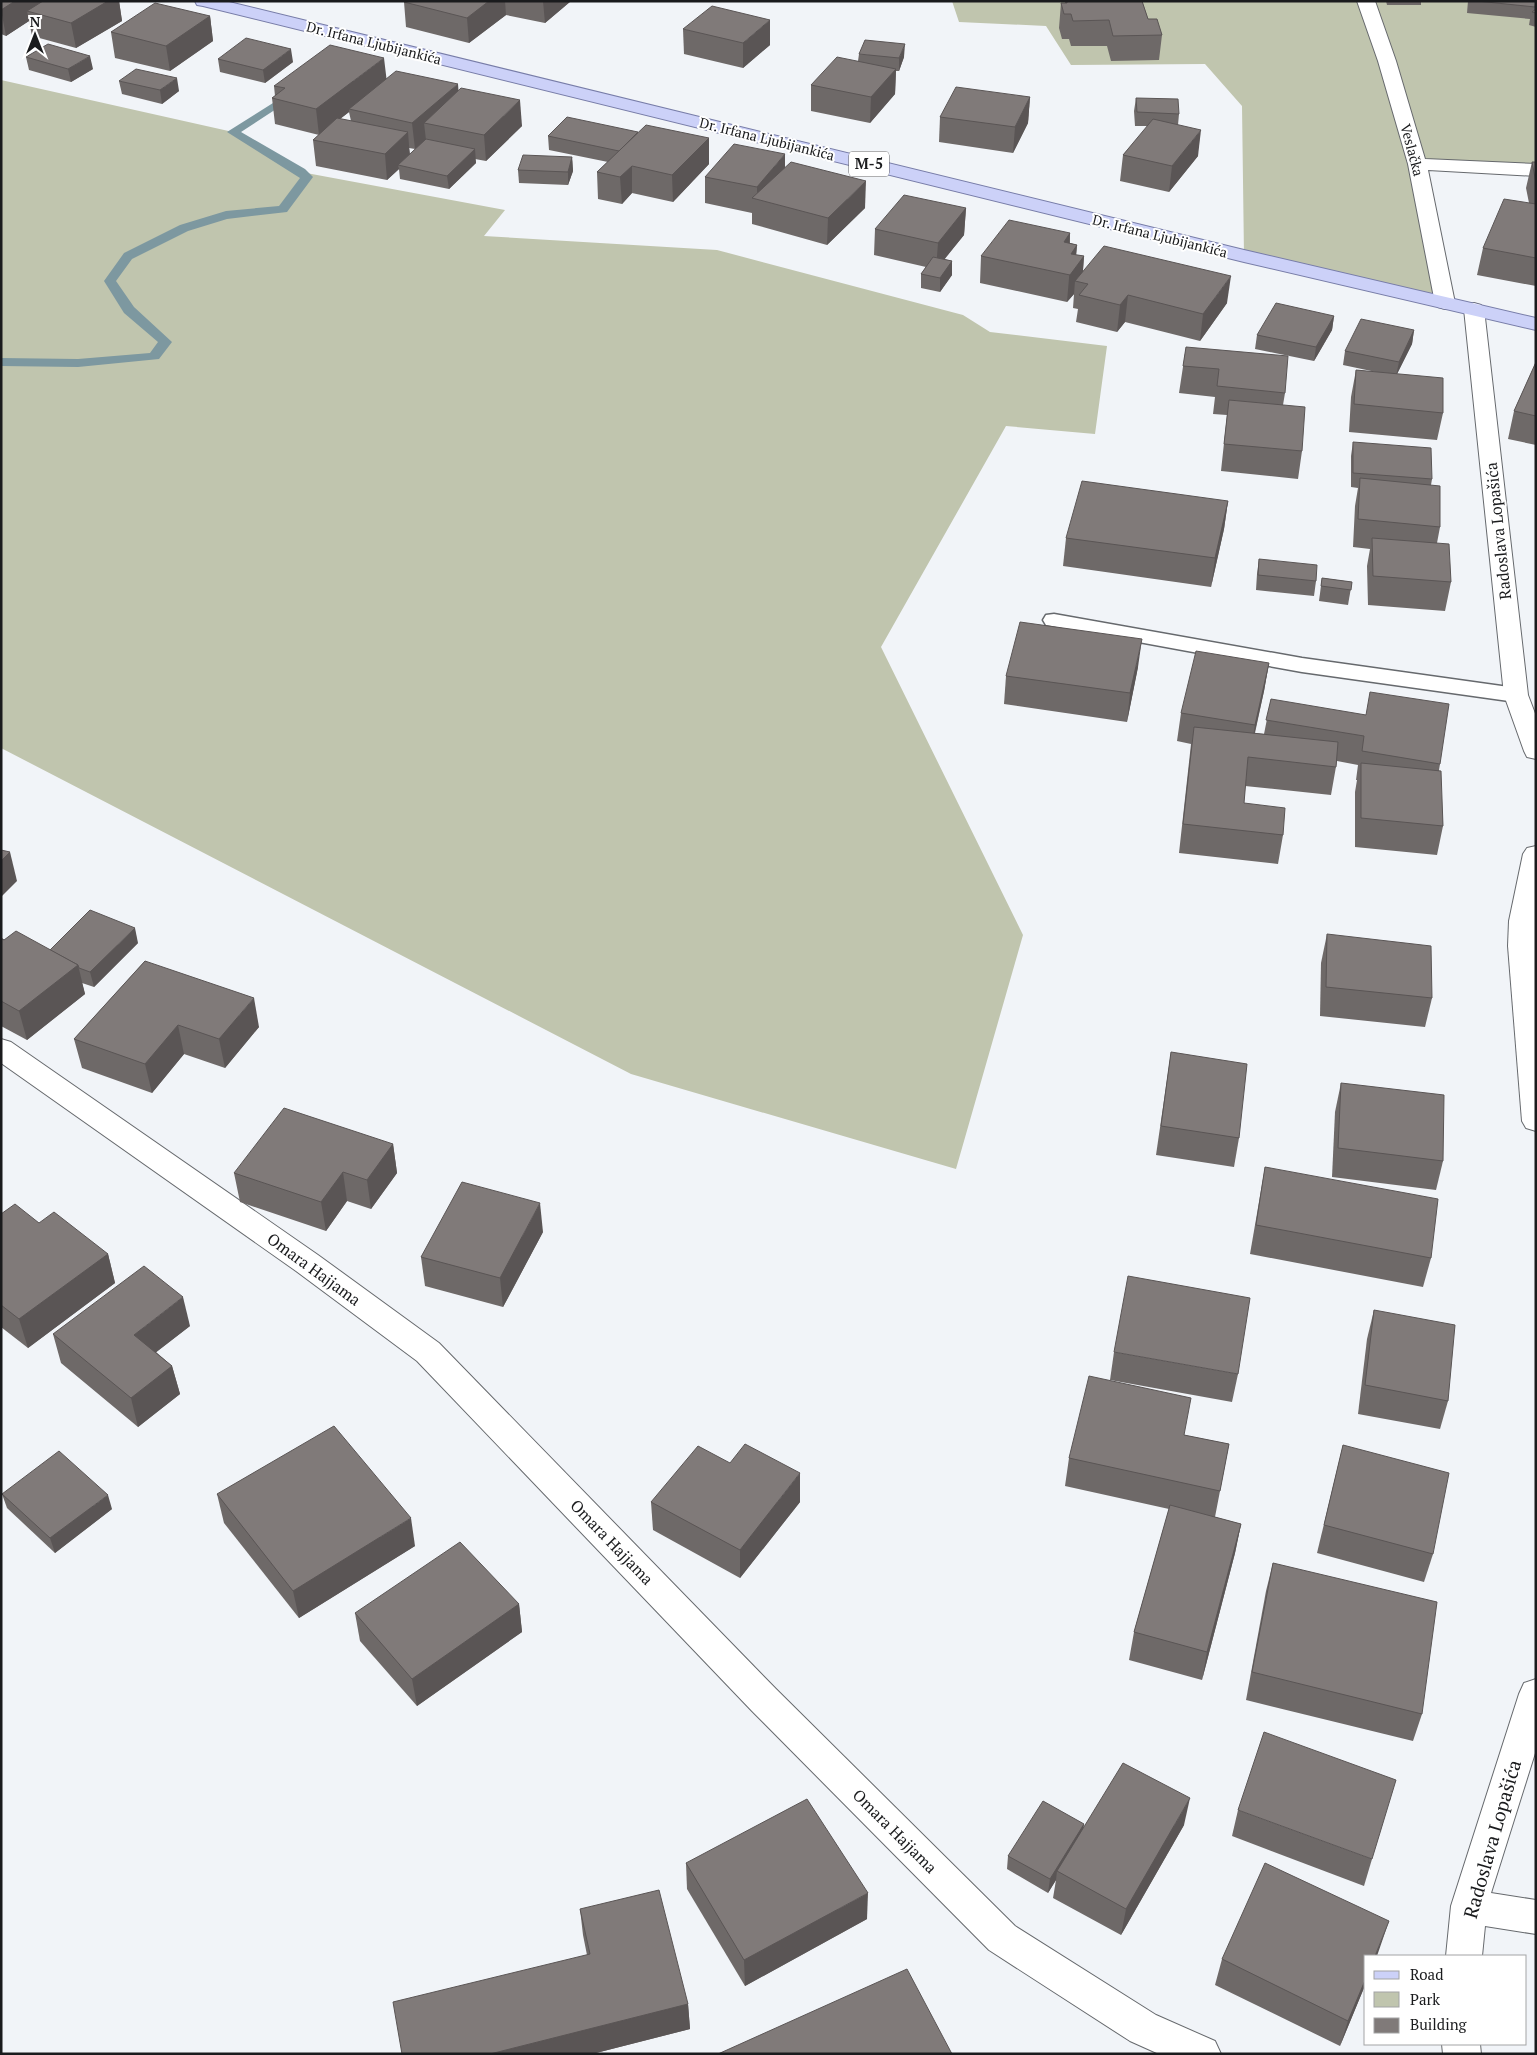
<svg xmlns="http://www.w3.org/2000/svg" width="1537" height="2055" viewBox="0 0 1537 2055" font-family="'PT Serif',serif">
  <rect width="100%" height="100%" fill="#f1f4f8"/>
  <g fill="#c0c5ae">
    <polygon points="952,1 1536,1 1536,170 1417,164 1445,303 1244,256 1242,106 1205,64 1071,65 1046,26 959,22"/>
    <polygon points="1,80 233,132 301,172 505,210 484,236 717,250 963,315 990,332 1107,346 1095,434 1006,426 881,647 1023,935 956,1169 631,1074 1,748"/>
  </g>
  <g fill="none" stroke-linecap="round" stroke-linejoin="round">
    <polygon fill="#7d98a0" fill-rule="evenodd" points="292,91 296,92 298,94 296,96 241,132 305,169 313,177 287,212 227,219 188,231 132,259 116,281 134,307 172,342 159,359 78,367 1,366 1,358 78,359 150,353 158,342 124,313 104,281 124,253 180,225 226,211 279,206 300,178 227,132"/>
    <defs>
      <polygon id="service" points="1054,614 1302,658 1516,688 1524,690 1527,695 1524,700 1516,702 1302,672 1046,625 1043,620 1046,615"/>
      <g id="minor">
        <polygon points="1357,1 1375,1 1396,61 1425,159 1536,164 1536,176 1428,170 1455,303 1452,307 1445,309 1438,307 1435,303 1408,164 1378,61"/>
        <polygon points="1474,303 1481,305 1484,309 1528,695 1536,716 1536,759 1527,757 1524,751 1504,695 1464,309 1467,305"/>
        <polygon points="1536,846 1536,1131 1526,1128 1522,1121 1508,946 1509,921 1523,854 1527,848"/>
        <polygon points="1,1039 11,1042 318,1255 439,1343 776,1689 1015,1926 1156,2015 1215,2041 1221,2054 1159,2054 1130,2041 989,1950 752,1711 417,1361 296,1271 1,1063"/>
        <polygon points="1536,1679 1536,1750 1491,1893 1536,1900 1536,1934 1485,1926 1482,1956 1446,1956 1451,1906 1519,1694 1524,1683"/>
        <polygon points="1442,2044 1480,2044 1481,2054 1443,2054"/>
      </g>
      <polygon id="primary" points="195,1 225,1 1244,250 1536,318 1536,330 1244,262 203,6 197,5"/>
    </defs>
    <use href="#service" stroke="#66696d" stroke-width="3"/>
    <use href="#minor" stroke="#66696d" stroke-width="2"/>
    <use href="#primary" stroke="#787da8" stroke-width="2"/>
    <use href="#service" fill="#fff" fill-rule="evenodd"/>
    <use href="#minor" fill="#fff" fill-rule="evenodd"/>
    <use href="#primary" fill="#ccd1f8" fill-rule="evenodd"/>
  </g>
  <g fill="#6e6968" fill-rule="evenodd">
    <polygon points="1,1 119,1 122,21 76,48 32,36 29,21 6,36 1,34"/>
    <polygon points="405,1 571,1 545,23 506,15 469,43 406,27 404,2"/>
    <polygon points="1065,1 1142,1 1148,19 1162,35 1159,60 1111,61 1107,46 1071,46 1069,39 1062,39 1059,28 1061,3 1065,3"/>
    <polygon points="1386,1 1421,1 1421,5 1387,5"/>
    <polygon points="1468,1 1536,1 1535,9 1536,9 1536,27 1529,25 1530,19 1467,13"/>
    <polygon points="210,16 213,41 170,71 115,58 111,32"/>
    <polygon points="683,29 770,45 743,68 684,54"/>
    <polygon points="859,54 904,57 899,71 896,71 895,94 870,123 811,111 811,85 858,61"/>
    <polygon points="26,57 93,69 71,82 29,70"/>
    <polygon points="218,59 293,62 265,83 220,72"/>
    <path d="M386,79L458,91L522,126L486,161L475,159L476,163L449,189L400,179L399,169L387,180L316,166L313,140L319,135L275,124L272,98L275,96L274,86ZM349,112L351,121L340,119ZM409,148L415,149L410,154Z"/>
    <polygon points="119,81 179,91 162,104 122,94"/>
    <polygon points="1030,97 1028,123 1013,153 939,142 940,117"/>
    <polygon points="1136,98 1179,114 1178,125 1198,156 1169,192 1120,181 1123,155 1148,126 1135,126 1134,111"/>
    <polygon points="638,132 638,133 709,138 709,164 673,202 632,193 622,204 598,199 597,172 608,162 549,150 548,136"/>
    <polygon points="572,157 573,171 568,185 519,183 518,170"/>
    <polygon points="1532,162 1536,162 1536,286 1477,275 1483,248 1529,203 1526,188"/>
    <polygon points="785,168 865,208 827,245 752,224 752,213 705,203 705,177"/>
    <polygon points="966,208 964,235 944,259 952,261 952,275 940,292 921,288 921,274 926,267 874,255 875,229"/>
    <polygon points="1070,233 1070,243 1077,245 1076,255 1084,256 1083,271 1227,303 1200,341 1125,322 1117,332 1076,322 1078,309 1073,308 1074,294 1067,302 980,283 981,256"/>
    <polygon points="1334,316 1332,330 1314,361 1255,349 1257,335"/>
    <polygon points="1414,330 1412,344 1397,374 1443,413 1437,440 1349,432 1351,397 1356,370 1376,372 1343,365 1345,351"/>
    <polygon points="1186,347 1285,393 1283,405 1302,451 1298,479 1221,471 1227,415 1213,414 1215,397 1179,393"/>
    <polygon points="1536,362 1536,445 1508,439 1514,411"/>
    <polygon points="1353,442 1432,479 1431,485 1440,527 1437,543 1451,582 1445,611 1368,605 1367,566 1370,549 1353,547 1355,506 1358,488 1351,487 1351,456"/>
    <polygon points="1228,501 1224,529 1211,587 1063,566 1066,538"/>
    <polygon points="1259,559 1316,581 1314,596 1256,590 1257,574"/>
    <polygon points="1322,578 1352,582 1348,605 1319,601"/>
    <polygon points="1269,663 1264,691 1255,733 1264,734 1271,699 1440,764 1439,770 1443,826 1437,855 1355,847 1355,792 1357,780 1356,780 1358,765 1337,761 1331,795 1245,786 1244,803 1283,835 1278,864 1179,853 1191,744 1177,741 1181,713"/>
    <polygon points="1138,667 1127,722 1004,704 1006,676"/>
    <polygon points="1327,934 1432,998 1425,1027 1320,1016 1321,963"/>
    <polygon points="1,938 4,940 50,950 138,943 94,987 82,983 85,994 27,1040 1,1026"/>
    <polygon points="145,961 259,1027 225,1068 184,1054 152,1093 82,1068 74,1039"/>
    <polygon points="1171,1052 1239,1138 1234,1167 1156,1155"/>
    <polygon points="1341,1083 1443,1161 1436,1190 1332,1177 1335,1112"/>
    <polygon points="393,1144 397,1173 371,1209 347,1201 326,1231 240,1202 234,1173"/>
    <polygon points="1265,1167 1431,1258 1423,1287 1250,1254"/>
    <polygon points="1,1214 39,1223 108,1254 115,1283 28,1348 1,1327"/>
    <polygon points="543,1232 503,1307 425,1286 421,1257"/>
    <polygon points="1374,1310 1448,1401 1440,1429 1358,1414 1367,1339"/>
    <polygon points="190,1326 156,1352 172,1366 180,1394 138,1427 61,1363 53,1334"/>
    <polygon points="1114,1352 1238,1374 1232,1402 1110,1380"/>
    <polygon points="1184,1435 1229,1444 1215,1517 1241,1524 1235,1553 1202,1680 1129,1660 1134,1632 1169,1509 1065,1486 1069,1458"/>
    <polygon points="1343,1445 1433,1554 1424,1582 1317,1553"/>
    <polygon points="2,1494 112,1509 55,1553 7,1508"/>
    <polygon points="217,1494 415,1546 299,1618 224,1523"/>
    <polygon points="651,1502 800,1502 740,1578 653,1530"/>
    <polygon points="1273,1563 1422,1714 1413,1741 1246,1700 1266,1591"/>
    <polygon points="519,1604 522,1632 417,1706 360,1641 355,1613"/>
    <polygon points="1238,1810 1372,1859 1364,1886 1232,1836"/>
    <polygon points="1084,1824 1083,1829 1184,1825 1121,1935 1053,1898 1056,1880 1048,1893 1007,1869 1008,1856"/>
    <polygon points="686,1863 867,1919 745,1986 687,1889"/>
    <polygon points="580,1909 688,2004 690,2029 592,2054 402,2054 587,1955 583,1935"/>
    <polygon points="1380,1947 1366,1956 1366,1983 1340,2046 1215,1985 1222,1959"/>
  </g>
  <g fill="#5a5555">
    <polygon points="15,1 54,1 27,11 29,21 6,36 1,10"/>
    <polygon points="108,1 119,1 122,21 76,48 71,23"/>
    <polygon points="489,1 505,1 506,15 469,43 467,18"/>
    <polygon points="543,1 571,1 545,23"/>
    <polygon points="210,16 213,41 170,71 166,46"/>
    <polygon points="770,20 770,45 743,68 743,43"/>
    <polygon points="905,44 904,57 899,71 899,58"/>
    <polygon points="291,49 293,62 265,83 263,70"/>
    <polygon points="90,56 93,69 71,82 68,69"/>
    <polygon points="384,58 387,83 349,109 349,112 319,135 316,109"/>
    <polygon points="896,69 895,94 870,123 871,97"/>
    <polygon points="177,78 179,91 162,104 160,90"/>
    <polygon points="458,84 460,110 424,123 426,140 415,149 412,123"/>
    <polygon points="1030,97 1028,123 1013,153 1015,127"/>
    <polygon points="520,100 522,126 486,161 484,135"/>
    <polygon points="1201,130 1198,156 1169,192 1172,166"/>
    <polygon points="408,132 410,158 398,165 399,169 387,180 385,154"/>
    <polygon points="709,138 709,164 673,202 672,175"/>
    <polygon points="475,149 476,163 449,189 447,176"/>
    <polygon points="785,154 785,180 757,199 757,187"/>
    <polygon points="572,157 573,171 568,185 568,172"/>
    <polygon points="632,166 632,193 622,204 620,177"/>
    <polygon points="866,181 865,208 827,245 828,218"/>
    <polygon points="966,208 964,235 936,270 938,243"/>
    <polygon points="1070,233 1068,260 1064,242"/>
    <polygon points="1077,245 1075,268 1084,256 1082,282 1075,281 1074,294 1067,302 1071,254"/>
    <polygon points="952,261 952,275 940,292 940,278"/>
    <polygon points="1231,276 1227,303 1200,341 1203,314"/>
    <polygon points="1128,295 1125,322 1117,332 1120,305"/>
    <polygon points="1334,316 1332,330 1314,361 1316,347"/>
    <polygon points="1414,330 1412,344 1396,376 1399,362"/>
    <polygon points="1228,501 1224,529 1211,587 1215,558"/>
    <polygon points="1142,639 1138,667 1127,722 1130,693"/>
    <polygon points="1269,663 1264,691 1250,753 1255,725"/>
    <polygon points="10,852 17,881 1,897 1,861"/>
    <polygon points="135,928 138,943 94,987 90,972"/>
    <polygon points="78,965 85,994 27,1040 19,1011"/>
    <polygon points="254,998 259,1027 225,1068 219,1039"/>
    <polygon points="178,1025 184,1054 152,1093 145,1064"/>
    <polygon points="393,1144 397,1173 371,1209 367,1180"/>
    <polygon points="343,1172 347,1201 326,1231 321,1202"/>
    <polygon points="540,1203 543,1232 503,1307 500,1278"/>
    <polygon points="108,1254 115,1283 28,1348 19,1319"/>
    <polygon points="183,1297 190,1326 141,1364 134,1335"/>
    <polygon points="172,1366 180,1394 138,1427 131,1398"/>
    <polygon points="800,1473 800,1502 740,1578 740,1550"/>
    <polygon points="108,1495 112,1509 55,1553 50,1538"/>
    <polygon points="411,1518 415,1546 299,1618 293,1591"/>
    <polygon points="1241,1524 1235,1553 1202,1680 1207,1652"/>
    <polygon points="519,1604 522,1632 417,1706 412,1679"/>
    <polygon points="1190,1798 1184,1825 1121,1935 1126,1909"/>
    <polygon points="1084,1824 1082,1838 1057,1871 1056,1880 1048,1893 1050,1879"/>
    <polygon points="868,1893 867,1919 745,1986 744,1960"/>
    <polygon points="1389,1921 1377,1956 1375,1956"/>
    <polygon points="1366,1978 1366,1983 1340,2046 1348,2021"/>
    <polygon points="688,2004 690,2029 592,2054 490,2054"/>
  </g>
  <g fill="#807a79" stroke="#5a5555">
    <polygon points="1,1 15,1 1,10"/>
    <polygon points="43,1 108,1 71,23 27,11"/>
    <polygon points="405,1 489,1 467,18 404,2"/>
    <polygon points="1067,1 1142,1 1148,19 1157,19 1162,35 1113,36 1109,20 1073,21 1071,14 1064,14 1061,3 1067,3"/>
    <polygon points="1477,1 1536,1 1535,7"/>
    <polygon points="155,3 210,16 166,46 111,32"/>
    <polygon points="712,6 770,20 743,43 683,29"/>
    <polygon points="1536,9 1536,13 1532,12"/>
    <polygon points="246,38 291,49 263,70 218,59"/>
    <polygon points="865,40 905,44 899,58 859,54"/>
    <polygon points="48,44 90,56 68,69 26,57"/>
    <polygon points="330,45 384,58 316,109 272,98 285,88 274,86"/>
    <polygon points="837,57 896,69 871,97 811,85"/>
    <polygon points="136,69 177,78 160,90 119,81"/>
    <polygon points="396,71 458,84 412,123 349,109"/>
    <polygon points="956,87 1030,97 1015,127 940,117"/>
    <polygon points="461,88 520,100 484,135 424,123"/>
    <polygon points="1136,98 1178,99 1179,114 1137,112"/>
    <polygon points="567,117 638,132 619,151 548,136"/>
    <polygon points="337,118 408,132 385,154 313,140"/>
    <polygon points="1153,119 1201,130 1172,166 1123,155"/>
    <polygon points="646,125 709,138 672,175 632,166 620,177 597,172"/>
    <polygon points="426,139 475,149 447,176 398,165"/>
    <polygon points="734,144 785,154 757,187 705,177"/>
    <polygon points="523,155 572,157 568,172 518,170"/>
    <polygon points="791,162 866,181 828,218 752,198"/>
    <polygon points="1532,162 1536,162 1536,183"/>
    <polygon points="904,195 966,208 938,243 875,229"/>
    <polygon points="1504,199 1536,204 1536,258 1483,248"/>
    <polygon points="1009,220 1070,233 1064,242 1077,245 1071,254 1084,256 1070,275 981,256"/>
    <polygon points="1104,246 1231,276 1203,314 1128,295 1120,305 1079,295 1088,284 1075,281"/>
    <polygon points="933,257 952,261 940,278 921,274"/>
    <polygon points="1276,303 1334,316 1316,347 1257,335"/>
    <polygon points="1361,319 1414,330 1399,362 1345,351"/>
    <polygon points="1186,347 1288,356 1285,393 1217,386 1219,369 1183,366"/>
    <polygon points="1536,362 1536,416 1514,411"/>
    <polygon points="1356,370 1443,378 1443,413 1354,404"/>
    <polygon points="1229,400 1305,407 1302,451 1224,444"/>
    <polygon points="1353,442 1431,448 1432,479 1353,473"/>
    <polygon points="1360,478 1440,486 1440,527 1358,519"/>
    <polygon points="1082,481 1228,501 1215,558 1066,538"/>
    <polygon points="1372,538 1449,544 1451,582 1373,576"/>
    <polygon points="1259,559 1317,565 1316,581 1258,575"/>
    <polygon points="1322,578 1352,582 1351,590 1321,586"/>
    <polygon points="1020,622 1142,639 1130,693 1006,676"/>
    <polygon points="1196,651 1269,663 1255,725 1181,713"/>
    <polygon points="1370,692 1449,704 1440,764 1362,751 1364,736 1266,720 1271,699 1366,715"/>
    <polygon points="1194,727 1338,742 1336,767 1248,757 1244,803 1285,808 1283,835 1183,824"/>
    <polygon points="1361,763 1441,771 1443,826 1361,818"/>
    <polygon points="1,850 10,852 1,861"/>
    <polygon points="90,910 135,928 90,972 79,968 78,965 50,950"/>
    <polygon points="16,931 78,965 19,1011 1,1001 1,938 4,940"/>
    <polygon points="1327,934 1431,946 1432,998 1326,987"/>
    <polygon points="145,961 254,998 219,1039 178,1025 145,1064 74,1039"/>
    <polygon points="1171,1052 1247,1064 1239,1138 1161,1126"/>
    <polygon points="1341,1083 1444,1095 1443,1161 1338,1148"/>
    <polygon points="284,1108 393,1144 367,1180 343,1172 321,1202 234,1173"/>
    <polygon points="1265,1167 1438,1199 1431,1258 1256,1225"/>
    <polygon points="462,1182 540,1203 500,1278 421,1257"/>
    <polygon points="15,1204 39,1223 54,1212 108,1254 19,1319 1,1305 1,1214"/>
    <polygon points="144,1266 183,1297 134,1335 172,1366 131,1398 53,1334"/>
    <polygon points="1128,1276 1250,1298 1238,1374 1114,1352"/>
    <polygon points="1374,1310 1455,1325 1448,1401 1365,1385"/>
    <polygon points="1089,1376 1191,1398 1184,1435 1229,1444 1220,1491 1069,1458"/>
    <polygon points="334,1426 411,1518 293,1591 217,1494"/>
    <polygon points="745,1444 800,1473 740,1550 651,1502 698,1446 730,1463"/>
    <polygon points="1343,1445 1449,1473 1433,1554 1324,1525"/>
    <polygon points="59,1451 108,1495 50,1538 2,1494"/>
    <polygon points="1170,1505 1241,1524 1207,1652 1134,1632"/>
    <polygon points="460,1542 519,1604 412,1679 355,1613"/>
    <polygon points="1273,1563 1437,1602 1422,1714 1252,1672"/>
    <polygon points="1264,1732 1396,1780 1372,1859 1238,1810"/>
    <polygon points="1123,1763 1190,1798 1126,1909 1057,1871"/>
    <polygon points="807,1799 868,1893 744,1960 686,1863"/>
    <polygon points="1043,1801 1084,1824 1050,1879 1008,1856"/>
    <polygon points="1265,1863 1389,1921 1375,1956 1366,1956 1366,1978 1348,2021 1222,1959"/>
    <polygon points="659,1890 688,2004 490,2054 402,2054 393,2002 590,1954 580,1909"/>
    <polygon points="907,1969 952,2054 718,2054"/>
  </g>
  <g text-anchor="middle" stroke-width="4" stroke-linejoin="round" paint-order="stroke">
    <g font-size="14" fill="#1a1b1d" stroke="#fff">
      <text transform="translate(374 43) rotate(14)" y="5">Dr. Irfana Ljubijankića</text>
      <text transform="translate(767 139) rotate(14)" y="5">Dr. Irfana Ljubijankića</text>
      <text transform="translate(1412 150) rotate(75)" y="5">Veslačka</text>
      <text transform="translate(1160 236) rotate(14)" y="5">Dr. Irfana Ljubijankića</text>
    </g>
    <rect fill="#fff" stroke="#5f5f61" stroke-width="1" x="849" y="151.5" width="40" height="25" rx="4"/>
    <g font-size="15" font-weight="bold" fill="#1a1b1d">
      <text x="869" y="169">M-5</text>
    </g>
    <g font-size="16" fill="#1a1b1d" stroke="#fff">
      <text transform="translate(1498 531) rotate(-96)" y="6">Radoslava Lopašića</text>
      <text transform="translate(314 1269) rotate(36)" y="6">Omara Hajjama</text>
      <text transform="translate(612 1542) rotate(46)" y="6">Omara Hajjama</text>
      <text transform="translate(895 1831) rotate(45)" y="6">Omara Hajjama</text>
    </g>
    <g font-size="19" fill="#1a1b1d" stroke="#fff">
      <text transform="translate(1492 1839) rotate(-74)" y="7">Radoslava Lopašića</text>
    </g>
  </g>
  <rect width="1537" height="2055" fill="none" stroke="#1a1b1d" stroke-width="5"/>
  <rect x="1364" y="1955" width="162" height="90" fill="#ffffff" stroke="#a3a4a5"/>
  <rect x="1374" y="1971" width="25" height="8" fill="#ccd1f8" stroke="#a3a4a5"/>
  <text x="1410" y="1980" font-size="15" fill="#1a1b1d">Road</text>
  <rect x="1374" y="1992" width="25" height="15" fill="#c0c5ae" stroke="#a3a4a5"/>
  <text x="1410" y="2005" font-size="15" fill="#1a1b1d">Park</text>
  <rect x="1374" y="2018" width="25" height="15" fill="#807a79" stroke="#a3a4a5"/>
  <text x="1410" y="2030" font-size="15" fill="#1a1b1d">Building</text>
  <g transform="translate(35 35)" stroke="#ffffff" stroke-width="4" paint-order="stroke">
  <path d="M0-4L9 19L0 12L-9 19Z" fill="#1a1b1d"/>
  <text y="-8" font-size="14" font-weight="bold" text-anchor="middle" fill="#1a1b1d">N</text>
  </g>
</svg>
